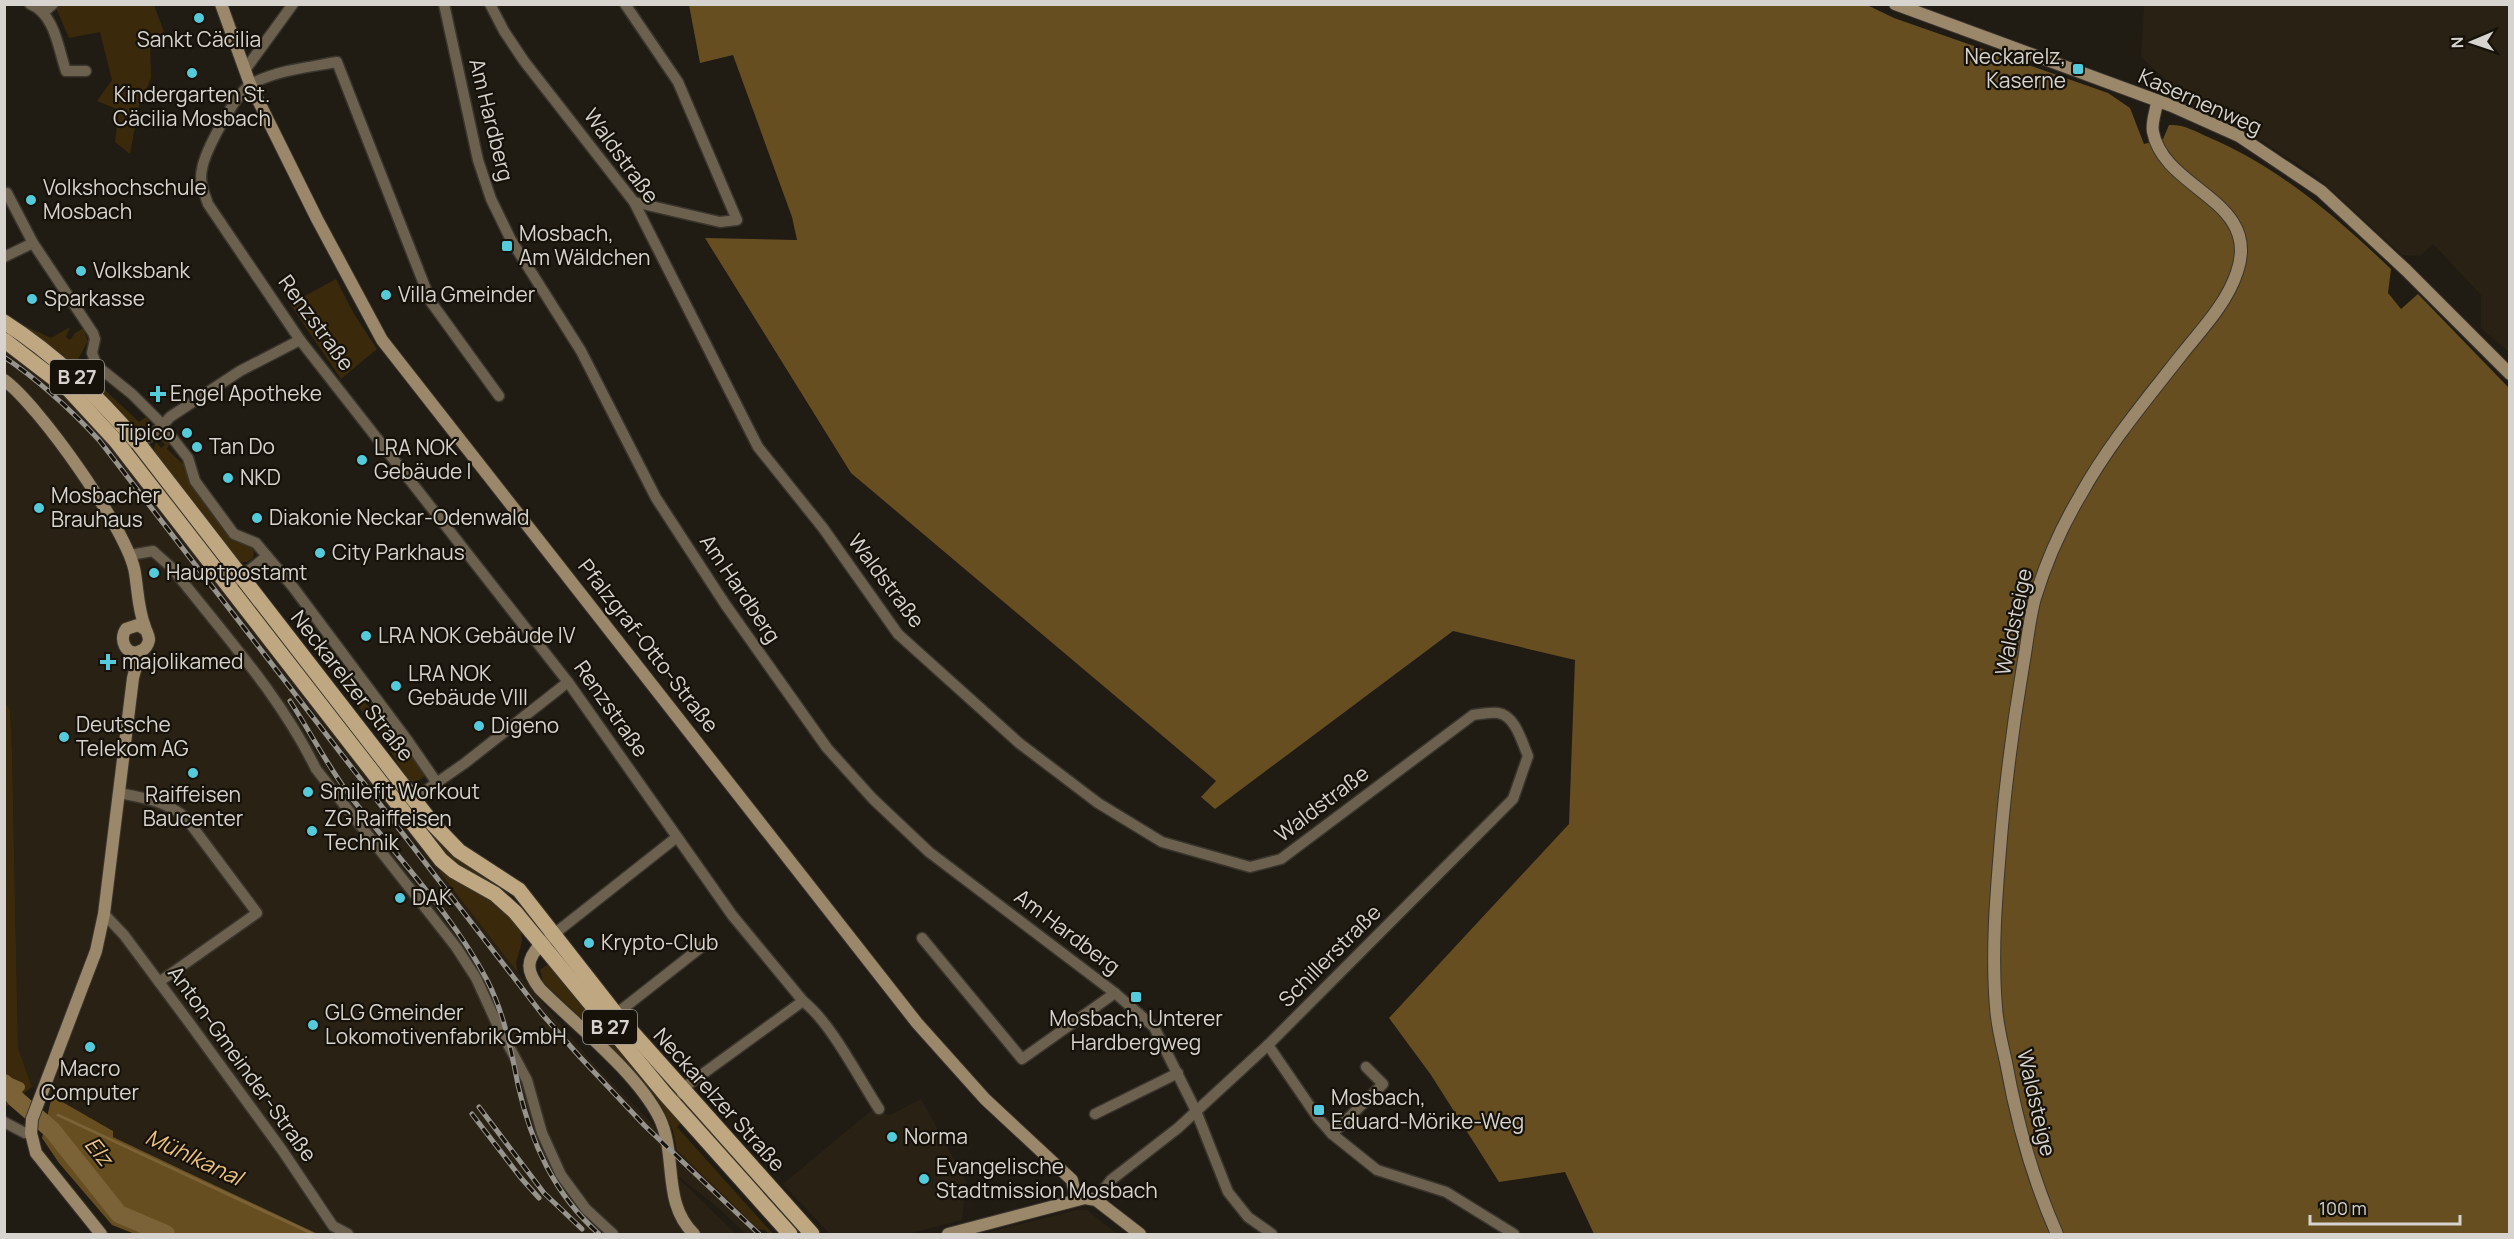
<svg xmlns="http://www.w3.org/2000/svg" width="2514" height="1239" viewBox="0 0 2514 1239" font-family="Manrope,sans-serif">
  <rect width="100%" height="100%" fill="#201b13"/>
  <g fill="#292114">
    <polygon points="2144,5 2509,5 2509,352 2481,328 2481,295 2433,244 2420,256 2402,255 2316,176 2251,134 2192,104 2141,57"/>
    <polygon points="5,347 35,367 98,427 518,973 593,1063 761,1234 746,1234 715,1205 670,1170 736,1234 318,1234 113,1137 113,1131 52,1096 32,1087 18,1048 12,751 10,710 5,702"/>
    <polygon points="921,1099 966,1181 962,1220 908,1234 830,1234 783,1184 872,1110 890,1115"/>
    <polygon points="1076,1210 1087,1210 1117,1234 982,1234"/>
  </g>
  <g fill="#3a2a0b">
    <polygon points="60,4 154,5 164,32 150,42 151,78 139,106 130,154 115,142 119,110 97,101 112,80 100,32 69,38 56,8"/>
    <polygon points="336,279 354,314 377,349 341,379 290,304"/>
    <polygon points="19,323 51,338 70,327 66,337 70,340 75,333 83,328 88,341 76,363 139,422 146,417 151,424 141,428 133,427 73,364"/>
    <polygon points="164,438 171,441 167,449 184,465 189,482 226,534 254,549 253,558 247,562 239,562 156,458 154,447 156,442 161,448 165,445 160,439"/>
    <polygon points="348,680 389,733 411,753 425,774 423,778 414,782 408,780 390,751 393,749 342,687 343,682"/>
    <polygon points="5,702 10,710 12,751 18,1048 32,1087 7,1106 4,1103"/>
    <path d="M418,815L506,886L517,900C507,890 497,886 485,881C460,869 426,843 418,815Z"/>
    <polygon points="444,868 495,901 521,929 522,942 516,963 518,973 439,871"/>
    <polygon points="547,965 551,966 682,1122 677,1127 773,1234 769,1234 765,1230 758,1229 677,1150 673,1131 665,1113 656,1098 597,1033 543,982 540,970"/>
  </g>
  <g fill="#664e21">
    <path d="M689,5H1867L1894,18L2108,93L2130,108L2144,144L2163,139L2169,125C2183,124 2195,131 2208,137C2279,167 2335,216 2391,269L2388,293L2401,309L2418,294L2509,388V1234H1594L1565,1172L1499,1182L1431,1075L1389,1018L1569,824L1575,660L1453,631L1215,809L1201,797L1216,781L851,473L705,238L797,240L792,217L733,55L700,63Z"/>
    <polygon points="52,1096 113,1131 113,1137 318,1234 135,1234 112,1225 59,1163 42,1138"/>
  </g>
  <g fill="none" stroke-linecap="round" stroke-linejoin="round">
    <polyline stroke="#7c6337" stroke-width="3" points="58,1115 313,1234"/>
    <polyline stroke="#7c6337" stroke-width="10" points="4,1080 20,1087"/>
    <polyline stroke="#7c6337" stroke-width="18" points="4,1083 16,1099 52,1130 119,1214 166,1234"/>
    <defs>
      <g id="street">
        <path d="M30,4C55,14 58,48 66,71H86"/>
        <polyline points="444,4 478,160 491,199 511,240 581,351 656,498 725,604 827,748 873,799 929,852 1115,993 1154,1027 1196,1111 1228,1192 1248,1217 1272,1234"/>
        <path d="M490,4L504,31L524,61L634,202L758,447L823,528L898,634L1019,743L1098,803L1162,842L1250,867L1281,859L1473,715C1480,714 1490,712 1498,713C1515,715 1522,742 1528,756L1513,799L1268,1045L1178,1128L1111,1180L1096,1200"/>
        <polyline points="625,4 678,82 737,220 720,222 634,202"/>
        <polyline points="43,13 53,4"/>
        <polyline points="245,70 293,4"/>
        <polyline points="4,194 7,193 33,243 93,333 95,339 92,353 97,366 132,394 159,421 188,458 195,481 234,534 256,543 293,587 408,741 437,783"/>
        <polyline points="4,257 33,243"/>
        <path d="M499,396L431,302L337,62C309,67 279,70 253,83C237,90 205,151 202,169C199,182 204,192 208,204L300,340L568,682L732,915L803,1001L686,1086L682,1094"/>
        <path d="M132,443C146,444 161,427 170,417L240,371L300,340"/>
        <path d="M130,555L153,551L172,568C222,632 280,695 316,769L456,947L476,978L497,1024L527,1080L542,1133L561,1175L586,1209L613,1234"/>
        <polyline points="237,580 267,556"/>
        <path d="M119,793C145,798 166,801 186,818L257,913L159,982"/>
        <polyline points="408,803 465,763 568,682"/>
        <polyline points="104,914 124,935 188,1021 282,1150 333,1226 348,1234"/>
        <polyline points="549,938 677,837"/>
        <polyline points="922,938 1022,1059 1115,993"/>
        <path d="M803,1001C832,1024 858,1077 879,1109"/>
        <polyline points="616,1014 709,941"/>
        <polyline points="1268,1045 1318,1118 1332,1134 1377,1170 1446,1192 1514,1234"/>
        <polyline points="1095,1114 1178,1073"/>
        <polyline points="4,1122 25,1133 31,1133"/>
        <polyline points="1332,1134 1383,1084 1366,1067"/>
      </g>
      <g id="secondary">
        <polyline points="221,4 250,84 317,219 382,340 917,1023 985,1099 1072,1180 1076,1199"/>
        <polyline points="1895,4 2172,106 2239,136 2321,191 2406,270 2510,374"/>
        <path d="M4,380C38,404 129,532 135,573C138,592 138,609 145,627C146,631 149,635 149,640C148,645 145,649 141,651C127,658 118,640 126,629L138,625L146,630"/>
        <path d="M542,943C525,960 526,971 540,989C576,1025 636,1072 659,1117C678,1155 661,1202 694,1234"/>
        <polyline points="101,1234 36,1153 31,1133 32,1119 96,951 104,914 133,678 140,651"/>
        <polyline points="948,1234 1085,1198 1096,1200 1140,1234"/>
        <path d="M2057,1234C2032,1178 2017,1123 2006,1062C2002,1044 1997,1025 1996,1007C1991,947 1997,886 2002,826C2007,772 2014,719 2023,666C2027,644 2029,620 2035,598C2046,562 2061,528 2080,496C2108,445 2146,400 2182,354C2202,329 2227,303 2237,272C2262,200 2164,190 2153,132C2151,123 2156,111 2157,102"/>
      </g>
      <g id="primary">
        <path d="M4,322C56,355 98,397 138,443L433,824L459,851L519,890L616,1014L812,1234"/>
        <polyline points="4,340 69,390 116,441 441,860 454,871 495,894 515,912 665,1094 790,1234"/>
      </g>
    </defs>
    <use href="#street" stroke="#3a352d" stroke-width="13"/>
    <use href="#secondary" stroke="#3a352d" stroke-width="14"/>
    <use href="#primary" stroke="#3a352d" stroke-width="17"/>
    <use href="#street" stroke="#6c614f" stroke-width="10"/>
    <use href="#secondary" stroke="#9b886b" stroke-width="12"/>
    <use href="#primary" stroke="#bfa781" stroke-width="15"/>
    <defs>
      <g id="rail">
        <path d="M4,357C40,381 70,409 99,440L542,1014L580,1057L645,1126L759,1234"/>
        <path d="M290,701C311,733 328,767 351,797C396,856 453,915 487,980C504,1013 511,1049 518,1085C531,1143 554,1194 599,1234"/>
        <polyline points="479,1107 544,1193 582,1229"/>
        <polyline points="472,1114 521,1178 539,1198"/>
      </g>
    </defs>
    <use href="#rail" stroke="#97938d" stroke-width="5"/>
    <use href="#rail" stroke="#16120a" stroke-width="3" stroke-dasharray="9" stroke-linecap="butt"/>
  </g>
  <g fill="#53cbdb" stroke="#16120a" stroke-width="2">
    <circle cx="199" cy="18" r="6"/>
    <rect x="2072" y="63" width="12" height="12" rx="3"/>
    <circle cx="192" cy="73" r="6"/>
    <circle cx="31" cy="200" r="6"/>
    <rect x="501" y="240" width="12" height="12" rx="3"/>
    <circle cx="81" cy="271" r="6"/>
    <circle cx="386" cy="295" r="6"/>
    <circle cx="32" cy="299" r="6"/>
    <path d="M155 385h6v6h6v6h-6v6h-6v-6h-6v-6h6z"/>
    <circle cx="187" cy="433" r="6"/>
    <circle cx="197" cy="447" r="6"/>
    <circle cx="362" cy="460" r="6"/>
    <circle cx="228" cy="478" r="6"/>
    <circle cx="39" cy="508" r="6"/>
    <circle cx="257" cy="518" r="6"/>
    <circle cx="320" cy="553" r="6"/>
    <circle cx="154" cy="573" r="6"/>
    <circle cx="366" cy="636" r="6"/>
    <path d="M105 653h6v6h6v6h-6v6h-6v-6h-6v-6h6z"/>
    <circle cx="396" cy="686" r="6"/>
    <circle cx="479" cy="726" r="6"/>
    <circle cx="64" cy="737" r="6"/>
    <circle cx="193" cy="773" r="6"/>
    <circle cx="308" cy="792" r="6"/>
    <circle cx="312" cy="831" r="6"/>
    <circle cx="400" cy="898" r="6"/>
    <circle cx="589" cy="943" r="6"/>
    <rect x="1130" y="991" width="12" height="12" rx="3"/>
    <circle cx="313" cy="1025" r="6"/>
    <circle cx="90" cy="1047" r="6"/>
    <rect x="1313" y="1104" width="12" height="12" rx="3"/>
    <circle cx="892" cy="1137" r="6"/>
    <circle cx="924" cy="1179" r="6"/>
  </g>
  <g text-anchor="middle" stroke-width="4.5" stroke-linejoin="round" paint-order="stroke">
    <g fill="#16120a" stroke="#9d9a94" stroke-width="1.5">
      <rect x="50" y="360" width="54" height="34" rx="4.5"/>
      <rect x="583" y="1010" width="54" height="34" rx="4.5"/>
    </g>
    <g font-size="20" font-weight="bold" fill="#d7d4cf">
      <text x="77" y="384">B 27</text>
      <text x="610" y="1034">B 27</text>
    </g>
    <g font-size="21" fill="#d7d4cf" stroke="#16120a" text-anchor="start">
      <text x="199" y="47" text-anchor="middle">Sankt Cäcilia</text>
      <text x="2066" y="64" text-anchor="end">Neckarelz,<tspan x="2066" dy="24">Kaserne</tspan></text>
      <text x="192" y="102" text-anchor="middle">Kindergarten St.<tspan x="192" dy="24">Cäcilia Mosbach</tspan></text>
      <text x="43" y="195">Volkshochschule<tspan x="43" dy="24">Mosbach</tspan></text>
      <text x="519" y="241">Mosbach,<tspan x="519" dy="24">Am Wäldchen</tspan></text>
      <text x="93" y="278">Volksbank</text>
      <text x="398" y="302">Villa Gmeinder</text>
      <text x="44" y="306">Sparkasse</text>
      <text x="170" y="401">Engel Apotheke</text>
      <text x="175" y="440" text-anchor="end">Tipico</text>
      <text x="209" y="454">Tan Do</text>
      <text x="374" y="455">LRA NOK<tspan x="374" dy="24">Gebäude I</tspan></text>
      <text x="240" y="485">NKD</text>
      <text x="51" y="503">Mosbacher<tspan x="51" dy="24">Brauhaus</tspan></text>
      <text x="269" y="525">Diakonie Neckar-Odenwald</text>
      <text x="332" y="560">City Parkhaus</text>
      <text x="166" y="580">Hauptpostamt</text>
      <text x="378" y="643">LRA NOK Gebäude IV</text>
      <text x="122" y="669">majolikamed</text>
      <text x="408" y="681">LRA NOK<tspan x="408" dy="24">Gebäude VIII</tspan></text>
      <text x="76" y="732">Deutsche<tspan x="76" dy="24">Telekom AG</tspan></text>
      <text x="491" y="733">Digeno</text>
      <text x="320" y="799">Smilefit Workout</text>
      <text x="193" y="802" text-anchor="middle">Raiffeisen<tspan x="193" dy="24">Baucenter</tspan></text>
      <text x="324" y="826">ZG Raiffeisen<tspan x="324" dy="24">Technik</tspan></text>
      <text x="412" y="905">DAK</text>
      <text x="601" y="950">Krypto-Club</text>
      <text x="325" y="1020">GLG Gmeinder<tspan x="325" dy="24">Lokomotivenfabrik GmbH</tspan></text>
      <text x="1136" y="1026" text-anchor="middle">Mosbach, Unterer<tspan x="1136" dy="24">Hardbergweg</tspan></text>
      <text x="90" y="1076" text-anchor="middle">Macro<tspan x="90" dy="24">Computer</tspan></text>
      <text x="1331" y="1105">Mosbach,<tspan x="1331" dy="24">Eduard-Mörike-Weg</tspan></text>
      <text x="904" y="1144">Norma</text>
      <text x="936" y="1174">Evangelische<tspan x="936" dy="24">Stadtmission Mosbach</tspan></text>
    </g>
    <g font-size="21" fill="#d7d4cf" stroke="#16120a">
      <text transform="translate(2200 102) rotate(24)" y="7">Kasernenweg</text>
      <text transform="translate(491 120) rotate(76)" y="7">Am Hardberg</text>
      <text transform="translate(621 156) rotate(54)" y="7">Waldstraße</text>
      <text transform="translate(316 323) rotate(54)" y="7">Renzstraße</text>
      <text transform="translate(886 581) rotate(53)" y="7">Waldstraße</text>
      <text transform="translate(740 589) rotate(56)" y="7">Am Hardberg</text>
      <text transform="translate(2014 622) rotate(-78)" y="7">Waldsteige</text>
      <text transform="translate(648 646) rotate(52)" y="7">Pfalzgraf-Otto-Straße</text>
      <text transform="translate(352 686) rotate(52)" y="7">Neckarelzer Straße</text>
      <text transform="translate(611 709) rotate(55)" y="7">Renzstraße</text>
      <text transform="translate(1322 804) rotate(-37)" y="7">Waldstraße</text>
      <text transform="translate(1067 932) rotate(37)" y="7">Am Hardberg</text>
      <text transform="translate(1330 956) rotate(-45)" y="7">Schillerstraße</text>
      <text transform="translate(242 1064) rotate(54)" y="7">Anton-Gmeinder-Straße</text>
      <text transform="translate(719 1100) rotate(48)" y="7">Neckarelzer Straße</text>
      <text transform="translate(2036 1103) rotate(77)" y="7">Waldsteige</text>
    </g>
    <g font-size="22" font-style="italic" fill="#ecc37d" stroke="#16120a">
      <text transform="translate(99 1151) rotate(51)" y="8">Elz</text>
      <text transform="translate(194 1157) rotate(25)" y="8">Mühlkanal</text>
    </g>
  </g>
  <rect width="2514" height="1239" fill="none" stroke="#d7d4cf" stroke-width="12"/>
  <g transform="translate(2472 42) rotate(268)" stroke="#16120a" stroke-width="4.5" paint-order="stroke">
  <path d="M0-4.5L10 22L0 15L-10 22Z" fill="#d7d4cf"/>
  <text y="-9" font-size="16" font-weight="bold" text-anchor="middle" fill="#d7d4cf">N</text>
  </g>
  <path d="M2310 1215v9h150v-9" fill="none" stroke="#d7d4cf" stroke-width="3"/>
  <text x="2319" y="1215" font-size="18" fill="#d7d4cf" stroke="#16120a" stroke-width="4.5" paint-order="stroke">100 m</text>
</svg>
